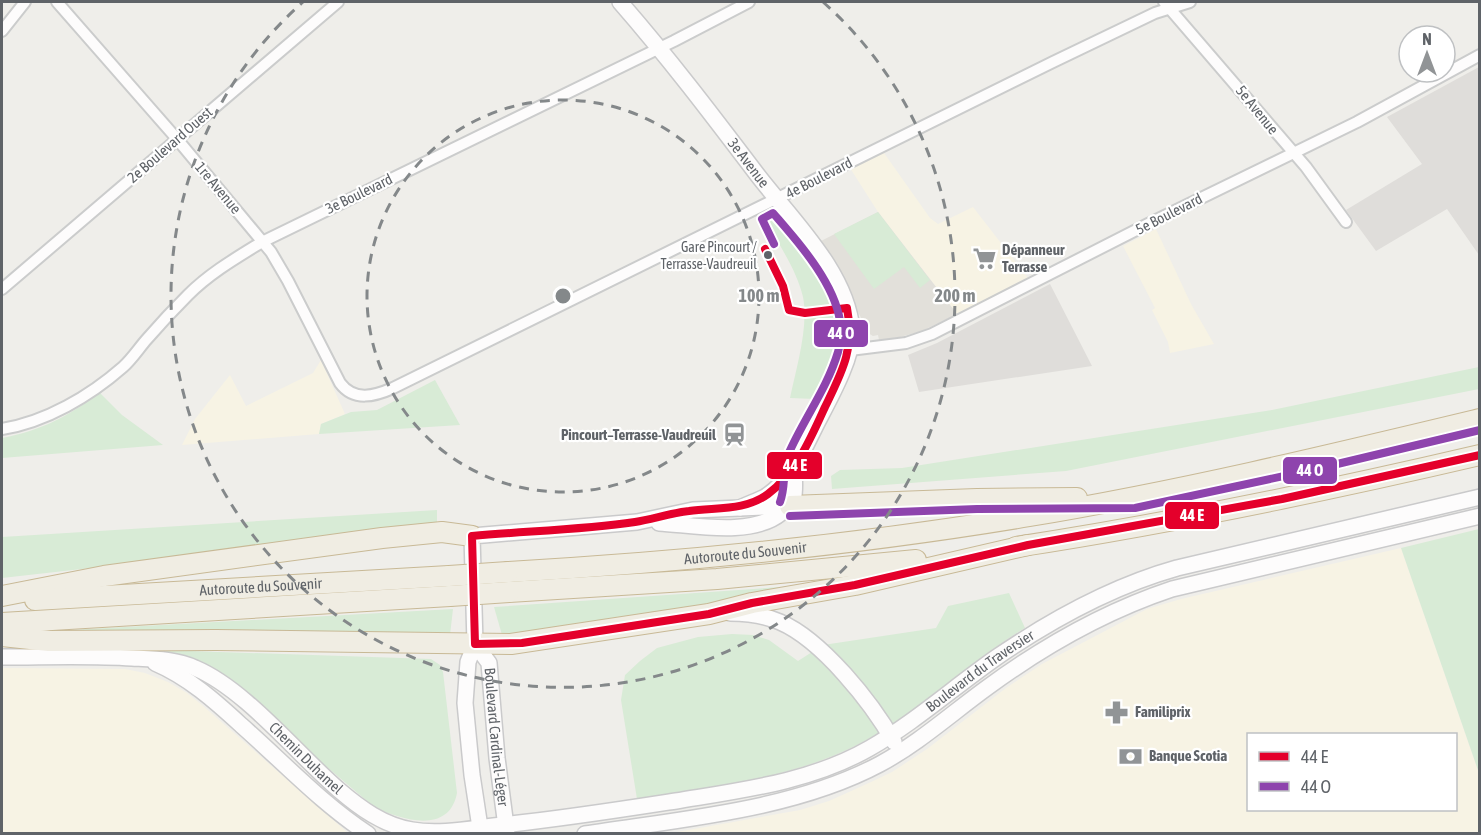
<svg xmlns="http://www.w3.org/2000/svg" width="1481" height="835" viewBox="0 0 1481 835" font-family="'Asap Condensed',sans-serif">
  <rect width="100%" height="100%" fill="#efeeea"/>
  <g fill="#f7f3e4" fill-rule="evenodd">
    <polygon points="884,153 930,218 938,224 973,207 1028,278 957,314 878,212 850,168"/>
    <polygon points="1156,229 1191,304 1214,344 1170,353 1168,342 1152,310 1155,308 1123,246"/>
    <polygon points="321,360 345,414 321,424 319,434 182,445 195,419 230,375 246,406 313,373"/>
    <path d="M1401,548L1479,773V833L666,834L800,810L829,801L871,782L892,772L927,749L1006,688L1042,664L1147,609L1181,599ZM1248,734H1456V810H1248Z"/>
    <polygon points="2,668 125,669 145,673 168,682 187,693 202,705 348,833 2,833"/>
  </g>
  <g fill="#dfddda">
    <polygon points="1479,67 1479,255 1447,209 1376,251 1346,210 1422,164 1387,117"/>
    <polygon points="1050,284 1092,366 919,392 908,355 937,343"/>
  </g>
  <polygon fill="#e2e0da" points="878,212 957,314 922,331 900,337 879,340 878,335 873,336 868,333 841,275 819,242"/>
  <g fill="#d8ebd6">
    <path d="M773,209C804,250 847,291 836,347C833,365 823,382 815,399L790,398C796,369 809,327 803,297C796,268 777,241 761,215Z"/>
    <polygon points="878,212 930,280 920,288 904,267 874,289 834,234"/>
    <polygon points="1479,367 1479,389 1066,471 832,489 831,476 840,470 902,468 1272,410"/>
    <polygon points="435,380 460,425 319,434 321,424 351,412 377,410"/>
    <path d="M100,393L122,415L163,445L2,458V438C43,430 66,417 100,393Z"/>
    <polygon points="437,510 437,522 162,560 2,578 2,537"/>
    <polygon points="1479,529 1480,529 1479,773 1401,548"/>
    <polygon points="809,585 713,604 502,635 494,607"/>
    <path d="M1009,593L1025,628C965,664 917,715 855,746C787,780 710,786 637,799L621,700L625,675L640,661L657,648L698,637L732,634L753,635L769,640L798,661L823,645L936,628L948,606Z"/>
    <polygon points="453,609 450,635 52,637 52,631"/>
    <path d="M161,650L431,659L440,665L443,672L457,793C449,835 402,820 374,807L208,666Z"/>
  </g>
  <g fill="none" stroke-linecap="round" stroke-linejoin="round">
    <defs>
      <g id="street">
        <path d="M57,2L177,139L271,252L288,281L340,383C354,402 375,396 393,388L1053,62L1155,13L1190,2"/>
        <polyline points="1164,2 1306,167 1346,222"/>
        <polyline points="2,31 25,2"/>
        <polyline points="2,289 338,2"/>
        <polyline points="850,350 906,343 932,334 1148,224 1357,122 1480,55"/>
        <path d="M2,429C46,422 90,396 123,367C132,359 139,348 147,339C160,324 174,309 188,295C210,273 236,258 262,242L674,41L749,2"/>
      </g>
      <g id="secondary">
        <path id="s1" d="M620,2C668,57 712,115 756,173C790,218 847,271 852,330C854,356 829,400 817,423C804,449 791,481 765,497C757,501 748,504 740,508"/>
        <path d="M659,523C694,525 752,537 781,513C786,509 791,506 793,500C796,491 794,477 794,467"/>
        <path d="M730,613C748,613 764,615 780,622C822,640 872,703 894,742"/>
        <path id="s2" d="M475,644L489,663L497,758L507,834"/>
        <path id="s3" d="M2,657C45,657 88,655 132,658C153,659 176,659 195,668C245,689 296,753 339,790C360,808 383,825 412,830C441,835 473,828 502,825C561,819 618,810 676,801C742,790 811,782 870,748C915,722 954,687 997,657C1051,620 1113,586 1177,568L1480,497"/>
        <path d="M155,663C188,677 215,701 241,725C283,762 321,803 368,834"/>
        <polyline points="481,834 472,775 465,703 468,662 475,644 472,536 637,522 693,510 790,506"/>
        <path d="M585,834C681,819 794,810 880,764C919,743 952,713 988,687C1044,646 1106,611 1172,589L1480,516"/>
      </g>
      <g id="highway">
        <polyline points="790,506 977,499 1077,498"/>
        <path d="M1016,547C1172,523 1326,491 1480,455"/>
        <path id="s4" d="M508,572C682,562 857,545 1030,516C1181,491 1330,455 1480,419"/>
        <polyline points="509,592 717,579 916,560"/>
        <polyline points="2,596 104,576 382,538 442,532 472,536"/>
        <path id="s5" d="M35,600L449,576"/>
        <polyline points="2,623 450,596"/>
        <polyline points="2,636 49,641 216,640 511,644 709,614 752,603 855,585 1028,545"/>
      </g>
    </defs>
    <use href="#street" stroke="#cbcccc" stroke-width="14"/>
    <use href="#secondary" stroke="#cacacb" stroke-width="18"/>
    <use href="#highway" stroke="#c8b996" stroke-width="22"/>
    <use href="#street" stroke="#fdfcfc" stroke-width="10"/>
    <use href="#secondary" stroke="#fdfcfc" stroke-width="15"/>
    <use href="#highway" stroke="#f0ede3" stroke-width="20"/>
    <defs>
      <g id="highway-bridge">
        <polyline points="449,576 508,572"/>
        <polyline points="450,596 509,592"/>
      </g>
    </defs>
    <use href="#highway-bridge" stroke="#c8b996" stroke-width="22" stroke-linecap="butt"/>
    <use href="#highway-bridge" stroke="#f0ede3" stroke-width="20"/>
    <defs>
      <path id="bus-1" d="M765,249L783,286L789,310L805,313L847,308C855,349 842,372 825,407C811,438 796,473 768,494C745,511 716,507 689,511C671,513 653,519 635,522C581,530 526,531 472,536L475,644L522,643L709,614L752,603L855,585L1028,545L1282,499L1480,455"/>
      <g id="bus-2">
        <path d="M774,244L762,219L773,213C803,248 854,303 838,352C827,389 803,420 788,455C782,471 786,487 780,502"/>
        <polyline points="790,516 977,509 1135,508 1312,470 1480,430"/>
      </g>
    </defs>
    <use href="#bus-1" stroke="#fff" stroke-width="12"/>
    <use href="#bus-2" stroke="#fff" stroke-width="12"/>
    <use href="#bus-1" stroke="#e4002b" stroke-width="8"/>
    <use href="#bus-2" stroke="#8e44ad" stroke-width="8"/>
  </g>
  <g fill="none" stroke="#84888a" stroke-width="3" stroke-dasharray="10 8">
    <circle cx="563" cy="296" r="196"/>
    <path d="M823 2A392 392 0 1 1 303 2"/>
  </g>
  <defs>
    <symbol id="supermarket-bare" viewBox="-9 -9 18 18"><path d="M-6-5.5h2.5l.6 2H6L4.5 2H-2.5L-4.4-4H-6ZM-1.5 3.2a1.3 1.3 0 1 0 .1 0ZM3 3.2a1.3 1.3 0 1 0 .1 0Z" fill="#919496" stroke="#fff" stroke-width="2.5" paint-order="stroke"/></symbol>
    <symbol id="station-bare" viewBox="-9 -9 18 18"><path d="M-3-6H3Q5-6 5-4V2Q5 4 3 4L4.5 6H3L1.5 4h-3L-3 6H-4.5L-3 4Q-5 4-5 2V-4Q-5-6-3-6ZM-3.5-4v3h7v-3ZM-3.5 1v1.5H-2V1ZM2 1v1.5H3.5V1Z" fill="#919496" stroke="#fff" stroke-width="2.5" paint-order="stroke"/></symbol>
    <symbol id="pharmacy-bare" viewBox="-9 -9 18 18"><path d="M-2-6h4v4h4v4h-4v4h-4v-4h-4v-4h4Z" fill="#919496" stroke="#fff" stroke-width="2.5" paint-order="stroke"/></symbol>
    <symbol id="bank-bare" viewBox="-9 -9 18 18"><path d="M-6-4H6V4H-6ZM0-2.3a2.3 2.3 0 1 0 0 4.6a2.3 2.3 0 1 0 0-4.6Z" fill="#919496" stroke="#fff" stroke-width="2.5" paint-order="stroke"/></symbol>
  </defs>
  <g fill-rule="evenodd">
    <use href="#supermarket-bare" x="968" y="242" width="33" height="33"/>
    <use href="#station-bare" x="718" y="418" width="33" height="33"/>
    <use href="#pharmacy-bare" x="1100" y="696" width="33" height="33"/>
    <use href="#bank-bare" x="1114" y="740" width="33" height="33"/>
  </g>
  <circle fill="#5f6368" stroke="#fff" stroke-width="2" cx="768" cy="255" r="5"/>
  <g text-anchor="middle" stroke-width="4.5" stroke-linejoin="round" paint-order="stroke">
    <g font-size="14" fill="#5f6368" stroke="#fff" text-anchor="end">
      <text x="757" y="252">Gare Pincourt /<tspan x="757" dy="17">Terrasse-Vaudreuil</tspan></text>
    </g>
    <g font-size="15" fill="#5f6368" stroke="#fff">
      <text transform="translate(1257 110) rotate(51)" y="5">5e Avenue</text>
      <text transform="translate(170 145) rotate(-41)" y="5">2e Boulevard Ouest</text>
      <text dy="5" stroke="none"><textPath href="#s1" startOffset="206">3e Avenue</textPath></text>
      <text transform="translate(819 178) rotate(-27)" y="5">4e Boulevard</text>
      <text transform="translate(218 188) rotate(50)" y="5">1re Avenue</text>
      <text transform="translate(359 194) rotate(-26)" y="5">3e Boulevard</text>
      <text transform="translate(1169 214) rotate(-27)" y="5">5e Boulevard</text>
      <text dy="5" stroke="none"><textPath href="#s4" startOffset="238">Autoroute du Souvenir</textPath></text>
      <text dy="5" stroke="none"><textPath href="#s5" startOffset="226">Autoroute du Souvenir</textPath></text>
      <text dy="5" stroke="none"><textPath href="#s3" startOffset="1071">Boulevard du Traversier</textPath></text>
      <text dy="5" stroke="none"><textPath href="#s2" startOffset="98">Boulevard Cardinal-Léger</textPath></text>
      <text dy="5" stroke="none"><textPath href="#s3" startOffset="338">Chemin Duhamel</textPath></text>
    </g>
    <g font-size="15" font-weight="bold" fill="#5f6368" stroke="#fff" text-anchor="start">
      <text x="1002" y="255">Dépanneur<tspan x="1002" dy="17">Terrasse</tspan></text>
      <text x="716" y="440" text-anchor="end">Pincourt–Terrasse-Vaudreuil</text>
      <text x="1135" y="717">Familiprix</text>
      <text x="1149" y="761">Banque Scotia</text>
    </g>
  </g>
  <circle cx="563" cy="296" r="9" fill="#84888a" stroke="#fff" stroke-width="3"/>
  <g font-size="18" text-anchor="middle" font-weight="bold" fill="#84888a" stroke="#fff" stroke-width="4.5" stroke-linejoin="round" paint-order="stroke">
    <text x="759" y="302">100 m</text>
    <text x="955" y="302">200 m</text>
  </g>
  <g stroke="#fff" stroke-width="2">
    <rect x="813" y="319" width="56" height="29" rx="6" fill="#8e44ad"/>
    <rect x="766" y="451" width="57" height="29" rx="6" fill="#e4002b"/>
    <rect x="1282" y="456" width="56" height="29" rx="6" fill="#8e44ad"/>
    <rect x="1164" y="501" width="56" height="29" rx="6" fill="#e4002b"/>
  </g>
  <g font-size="16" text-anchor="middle" font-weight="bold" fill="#fff">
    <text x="841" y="339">44 O</text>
    <text x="795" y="471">44 E</text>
    <text x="1310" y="476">44 O</text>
    <text x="1192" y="521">44 E</text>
  </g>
  <rect width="1481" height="835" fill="none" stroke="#5f6368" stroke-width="6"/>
  <rect x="1247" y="733" width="210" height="78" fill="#ffffff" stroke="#bfc1c3" stroke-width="1.5"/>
  <rect x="1259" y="752" width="30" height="9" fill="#e4002b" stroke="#bfc1c3" stroke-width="1.5"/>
  <text x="1301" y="763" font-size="18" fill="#5f6368">44 E</text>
  <rect x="1259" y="782" width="30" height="9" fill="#8e44ad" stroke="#bfc1c3" stroke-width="1.5"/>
  <text x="1301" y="793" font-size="18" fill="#5f6368">44 O</text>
  <g transform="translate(1427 54)"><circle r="28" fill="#ffffff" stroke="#bfc1c3" stroke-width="1.5"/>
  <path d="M0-4.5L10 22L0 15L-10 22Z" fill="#919496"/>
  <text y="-9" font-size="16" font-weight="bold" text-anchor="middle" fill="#5f6368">N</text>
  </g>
</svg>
